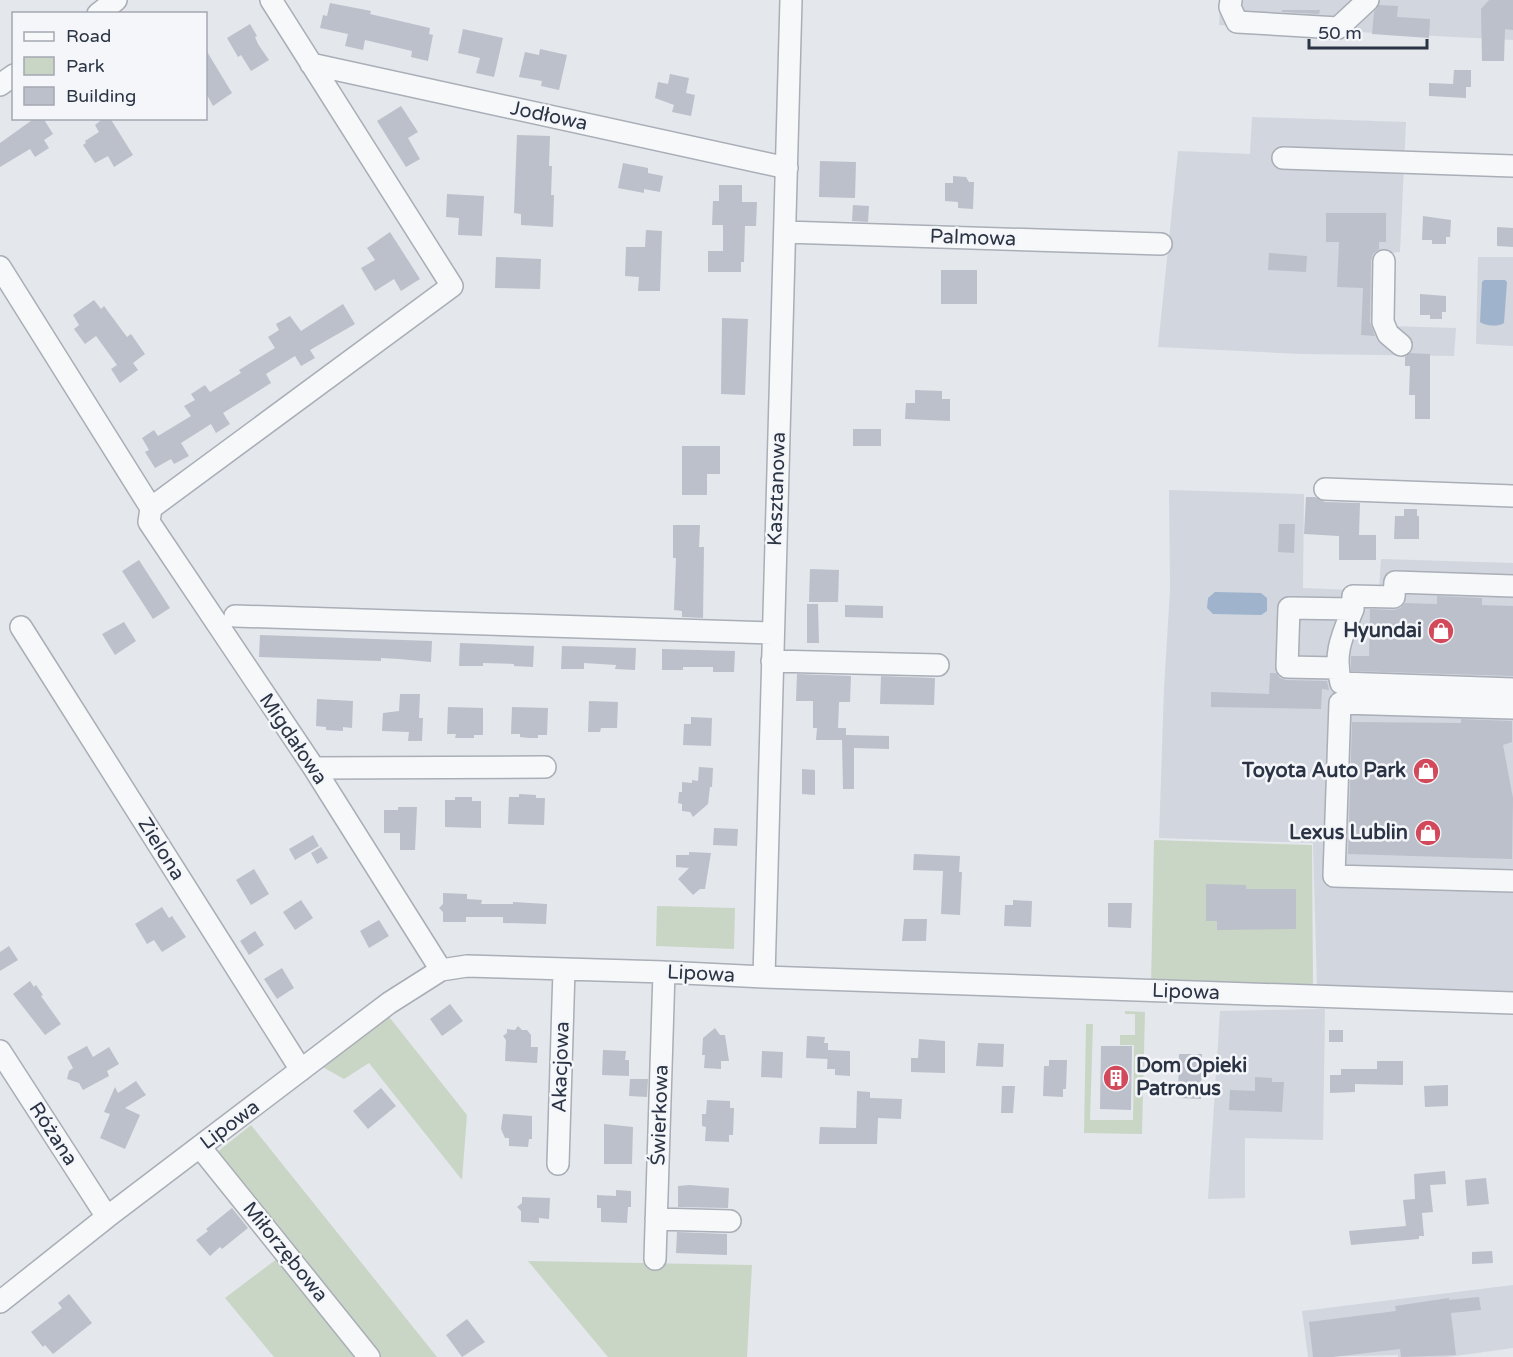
<svg xmlns="http://www.w3.org/2000/svg" width="1513" height="1357" viewBox="0 0 1513 1357" font-family="'Varela Round',sans-serif">
<style>
.built{fill:#d2d6de}
.green{fill:#c9d6c5}
.water{fill:#9fb4cc}
.building{fill:#bbc0ca}
.lines{fill:none;stroke-linecap:round;stroke-linejoin:round}
.minor-casing{stroke:#a9aeb7;stroke-width:24}
.minor{stroke:#f7f8fa;stroke-width:21}
.labels{text-anchor:middle;dominant-baseline:central;stroke-width:5;stroke-linejoin:round;paint-order:stroke}
.street-label{font-size:20px;fill:#2b3445;stroke:#f4f6f9}
.poi-label{font-size:20px;font-weight:bold;fill:#2b3445;stroke:#f4f6f9;text-anchor:end}
</style>
<rect width="100%" height="100%" fill="#e4e7ec"/>
<!-- built -->
<path class="built" d="M1220,0H1513V40L1219,25Z
M1252,117L1406,122L1400,252L1390,253L1389,326L1456,328L1454,356L1302,354L1158,347L1178,151L1250,154Z
M1478,257H1513V346L1476,344Z
M1169,490L1304,494L1303,588L1379,591L1381,559L1513,563V992L1455,993L1317,988L1313,843L1159,838L1164,688L1170,590Z
M1325,1009L1323,1140L1245,1138V1198L1208,1199L1220,1011Z
M1513,1285V1348L1448,1357H1398V1355L1308,1357L1302,1311Z"/>
<!-- green -->
<path class="green" d="M1154,840L1312,845L1313,990L1151,986Z
M657,906L735,908L734,949L656,946Z
M1125,1011L1145,1012L1142,1134L1084,1133L1086,1024H1093L1090,1120H1133L1134,1045H1120V1035H1135V1014H1125Z
M386,1013L467,1115L462,1180L369,1063L344,1079L319,1065Z
M251,1125L437,1357H274L225,1298L286,1252L211,1157Z
M528,1261L752,1265L747,1357H608Z"/>
<!-- water -->
<path class="water" d="M1484,280H1505L1507,282L1504,323C1498,327 1485,326 1480,322L1482,282Z
M1215,592L1261,593L1267,598V611L1261,615L1213,614L1207,608L1208,598Z"/>
<!-- building -->
<path class="building" d="M1489,0H1513V30L1505,29L1504,61H1482L1481,9Z
M330,3L371,11L370,14L430,28L429,34L433,35L428,61L411,57L412,51L365,40L363,50L345,46L348,34L320,28L323,15L327,16Z
M1379,5L1398,6L1397,17L1430,19L1429,38L1372,34L1374,12Z
M1282,10H1320L1319,14L1282,12Z
M250,24L257,36L255,37L258,44L269,60L251,71L241,55L238,57L227,38Z
M463,29L503,38L494,77L476,73L480,58L458,53Z
M540,49L567,55L559,90L541,86L542,81L519,77L525,52L539,55Z
M206,50L232,93L213,106L206,93Z
M1454,70H1471V87H1466V98L1429,96V83L1453,84Z
M670,74L689,78L686,93L695,95L691,116L672,112L674,105L655,98L658,82L668,84Z
M401,106L418,132L408,138L420,159L406,167L377,121Z
M35,118H43L53,134L44,140L49,148L35,157L30,149L0,167V143Z
M104,118H110L133,155L114,167L108,156L95,163L83,145L86,143L85,141L99,132L95,125Z
M517,135L550,136L549,166H552L551,195H554L553,227L521,225V214L514,213Z
M820,161L856,162L855,198L819,197Z
M623,163L648,168V173L663,176L660,192L644,189V193L618,188Z
M953,176L966,177L969,182H974L973,209L958,208V202L945,201V183H953Z
M719,185H742V202H757L756,226H745L744,262H741V272H708V251H723V225H712L713,201H719Z
M447,194L484,196L482,236L458,235L459,218L446,217Z
M853,205L869,206L868,222L852,221Z
M1326,213H1386V242H1379V249L1373,254L1371,261L1370,322L1375,336L1361,335L1363,288L1337,287L1339,242H1326Z
M1423,216L1451,220L1450,237H1446V244H1432V240H1422Z
M1497,227L1513,228V247L1497,246Z
M646,230L662,231L660,291H638L639,277L625,276L626,247H645Z
M390,232L420,279L401,291L394,279L375,291L361,268L375,260L367,248Z
M1269,253L1307,256L1306,272L1268,270Z
M496,257L541,259L540,289L495,288Z
M941,270H977V304H941Z
M1420,294L1446,296V312H1442V319H1430V315H1420Z
M94,300L101,309L104,306L127,337L131,334L145,354L133,363L138,370L120,383L111,369L117,365L96,336L85,344L74,329L79,325L73,315Z
M343,304L355,324L310,350L315,358L301,366L295,356L266,374L271,383L223,413L230,424L216,433L211,424L181,443L189,456L174,464L171,459L155,468L145,452L149,450L142,438L154,430L158,436L191,416L184,406L195,400L191,394L205,385L210,392L241,373L239,370L275,348L268,337L279,330L276,324L290,316L301,331Z
M722,318L748,319L745,395L721,394Z
M1410,353L1430,354V419H1415V395H1409L1410,366H1405V357Z
M915,390L942,391V399H950V421L905,419L906,403H915Z
M853,429H881V446H853Z
M682,446H720V474H707V495H682Z
M1306,497H1315L1325,502L1360,503L1359,535H1376V560H1339V536L1304,534Z
M1404,509H1417V516H1419V539H1394L1395,516H1404Z
M1279,524H1295L1294,553L1278,552Z
M673,525H700L699,547H704L703,618L682,617V611L674,610L676,558H673Z
M139,560L170,608L153,619L122,571Z
M810,569L839,570L838,602H809Z
M1437,596L1482,598V605L1513,606V676L1351,671V656H1369L1370,609L1394,610L1400,608L1405,603L1437,604Z
M807,604H818L819,643H807Z
M845,605L883,606V618L845,617Z
M124,622L136,641L115,655L102,634Z
M260,635L432,641L431,662L399,659L381,658V661L259,657Z
M460,643L534,646L533,667L514,666V664L483,663V666H459Z
M562,646L636,648L635,670L615,669L616,665L584,663V669H561Z
M662,649L735,651L734,672H713V667H683V670H662Z
M1270,673H1276L1280,678L1286,680L1327,681L1329,690L1322,689L1321,709L1211,707V692L1269,694Z
M797,674L851,676L850,702H839L838,728H846V735L889,736V749L854,748V789H843L842,740H816L817,728H813V701H796Z
M881,676L935,678L934,705L880,704Z
M400,694H420L419,718H423L422,741H408L409,732L382,731L383,713L399,711Z
M317,699L353,701L352,728L343,727V731L326,730V727L316,726Z
M589,701L618,702L617,728H601L600,732H588Z
M448,707L483,708V735H474V738H455L456,734H447Z
M512,707L548,708L547,735H538V738H529L520,737V734H511Z
M691,717L712,718L711,746L683,745L684,724H691Z
M1461,719L1512,721V742L1503,745L1513,798L1512,859L1348,854L1352,722L1461,723Z
M699,767L713,768L712,787H710L708,804L693,817L690,812L682,811V804L678,803L679,792H682V782L692,783V780L698,781Z
M802,769L815,770V795L802,794Z
M519,794L536,795V798H545L544,825L508,824L509,797H519Z
M455,797H472V801H481V828L445,827V800H455Z
M398,807H417L415,850H400V833H384V810H398Z
M714,828L738,829L737,846L713,845Z
M313,835L319,846L295,860L289,849Z
M321,847L328,858L317,864L311,853Z
M689,852L711,853L705,889H700L693,895L678,879L689,868L676,867V855H689Z
M914,854L960,856L959,872H962L960,915L941,914L943,871L913,870Z
M254,869L269,894L251,905L236,880Z
M1206,884L1246,885V889H1296V929L1217,930V921H1206Z
M443,893L467,894V899L482,900L481,904H513V902L547,904L546,924L503,923V917H466V922H443V912L439,908L443,904Z
M301,900L313,918L295,930L283,912Z
M1013,900L1032,901L1031,927L1004,926L1005,905H1013Z
M1108,903H1132L1131,928L1108,927Z
M162,907L169,918L172,916L186,937L162,952L154,940L147,944L135,924Z
M904,919H927L926,941H902Z
M379,920L389,936L369,948L360,931Z
M255,931L264,945L249,955L240,941Z
M9,946L18,960L0,971V952Z
M282,968L294,988L277,999L264,979Z
M30,981L34,987L36,985L43,995L41,996L61,1024L45,1035L13,994Z
M450,1004L463,1021L442,1036L430,1019Z
M518,1026L522,1030H527L531,1035V1047H538L537,1063L505,1061L506,1040L503,1036L507,1033V1029L515,1030Z
M715,1028L720,1035H725L729,1061H721V1069L704,1068L705,1055H702L703,1038Z
M1329,1030H1343V1042H1329Z
M807,1036L825,1037L824,1043H828V1059L806,1058Z
M919,1039L945,1041V1073L911,1072V1058H918Z
M978,1043L1004,1044L1003,1067L976,1066Z
M87,1046L93,1057L109,1047L119,1064L107,1071L109,1076L83,1090L79,1083L67,1079L69,1071L73,1068L67,1057Z
M1101,1046H1132L1131,1110L1100,1109Z
M603,1050L626,1051L625,1060H629V1076L602,1075Z
M828,1050L850,1051V1076L835,1075V1069H827Z
M762,1051L783,1052L782,1078L761,1077Z
M1179,1054H1202L1201,1099L1178,1098Z
M1049,1060H1067L1066,1089H1063V1097L1043,1096L1044,1066H1049Z
M1377,1061H1403V1085L1355,1084V1092L1330,1093V1075H1341V1069H1377Z
M1255,1077L1272,1078V1082H1284L1282,1112L1229,1110L1230,1090L1255,1091Z
M630,1079H648L647,1097L629,1096Z
M136,1081L146,1095L125,1108L140,1115L125,1149L100,1138L110,1114L104,1112L115,1087L118,1093Z
M1448,1085V1106L1425,1107L1424,1086Z
M1002,1086H1015L1013,1113H1001Z
M381,1088L396,1106L368,1129L353,1111Z
M857,1091L870,1092V1098L902,1099L901,1119L878,1118L877,1144H819L820,1127L856,1128Z
M707,1100L730,1101V1108H734L733,1135H729V1142L705,1141L706,1127L702,1126V1114H706Z
M503,1114L532,1116V1139H529L528,1147L509,1146V1138H505L501,1129Z
M604,1124L633,1127L632,1164H604Z
M1445,1171L1446,1184L1430,1185L1433,1212L1422,1213L1424,1236H1419V1239L1351,1245L1349,1231L1406,1226L1403,1200L1415,1199L1414,1174Z
M1486,1178L1489,1204L1467,1206L1465,1180Z
M689,1185L729,1188L728,1208L678,1207V1186Z
M616,1190L631,1191V1207H628L627,1223L601,1222V1208H597V1195L616,1196Z
M522,1197L550,1198L549,1219L539,1218V1223L521,1222V1211L517,1207L522,1203Z
M232,1208L248,1228L222,1249L220,1247L210,1256L196,1240L208,1231L206,1229Z
M677,1232L727,1234V1255L676,1253Z
M1492,1251L1493,1263L1472,1264V1252Z
M69,1294L92,1323L53,1354L45,1345L43,1347L31,1332L62,1308L58,1303Z
M1479,1297L1481,1310L1451,1313L1456,1355L1401,1357L1400,1349L1333,1357H1313L1309,1322L1396,1311L1395,1306L1449,1298V1300Z
M467,1319L485,1342L462,1357L446,1335Z"/>
<g class="lines">
<!-- minor casing -->
<g class="minor-casing">
<path id="minor" d="M271,0L452,286L151,508L149,522L314,768L441,970
M1231,0L1230,7L1237,22L1338,28L1368,0
M98,14L116,0
M311,64L787,168
M0,85L14,75
M1283,158L1513,166
M785,232L1161,244
M1384,261L1383,322L1388,334L1401,345
M0,267L151,508
M1325,489L1513,496
M1353,609C1342,636 1333,654 1341,683L1513,689
M235,616L773,633
M21,627L301,1070
M772,661L938,665
M1337,668L1287,667L1289,608L1353,609V596L1394,597L1395,582L1513,586
M1513,708L1340,703L1334,876L1513,881
M314,768L545,767
M764,977L791,0
M0,1051L107,1217
M200,1147L369,1357
M558,1164L564,970
M656,1219L730,1221
M655,1259L664,972
M0,1302L107,1217L389,1003L441,970L467,966L664,972L764,977L1513,1003"/>
</g>
<!-- minor -->
<use href="#minor" class="minor"/>
</g>
<!-- icons -->
<defs>
<g id="shop-disc" transform="scale(1.35)"><circle r="9.5" fill="#d1495b" stroke="#f4f6f9"/><path d="M-5-2.5h2.3a2.7 3.5 0 0 1 5.4 0H5L5.5 6h-11ZM-1.5-2.5h3a1.5 2.3 0 0 0-3 0Z" fill="#fff"/></g>
<g id="building-disc" transform="scale(1.35)"><circle r="9.5" fill="#d1495b" stroke="#f4f6f9"/><path d="M-4-6H4V6H1V3H-1V6H-4ZM-2.5-4.3h1.7v1.8h-1.7ZM.8-4.3h1.7v1.8H.8ZM-2.5-1h1.7V.8h-1.7ZM.8-1h1.7V.8H.8Z" fill="#fff"/></g>
</defs>
<g fill-rule="evenodd">
<use href="#shop-disc" x="1441" y="631"/>
<use href="#shop-disc" x="1426" y="771"/>
<use href="#shop-disc" x="1428" y="833"/>
<use href="#building-disc" x="1116" y="1078"/>
</g>
<g class="labels">
<!-- street labels -->
<g class="street-label">
<text transform="translate(549 116) rotate(12)">Jodłowa</text>
<text transform="translate(973 238) rotate(2)">Palmowa</text>
<text transform="translate(777 489) rotate(-88)">Kasztanowa</text>
<text transform="translate(293 739) rotate(56)">Migdałowa</text>
<text transform="translate(161 849) rotate(58)">Zielona</text>
<text transform="translate(701 974) rotate(3)">Lipowa</text>
<text transform="translate(1186 992) rotate(2)">Lipowa</text>
<text transform="translate(561 1067) rotate(-88)">Akacjowa</text>
<text transform="translate(660 1115) rotate(-88)">Świerkowa</text>
<text transform="translate(230 1125) rotate(-37)">Lipowa</text>
<text transform="translate(53 1134) rotate(57)">Różana</text>
<text transform="translate(285 1252) rotate(51)">Miłorzębowa</text>
</g>
<!-- poi labels -->
<g class="poi-label">
<text x="1422" y="631">Hyundai</text>
<text x="1406" y="771">Toyota Auto Park</text>
<text x="1408" y="833">Lexus Lublin</text>
<text x="1136" y="1066" text-anchor="start">Dom Opieki<tspan x="1136" dy="23">Patronus</tspan></text>
</g>
</g>
<!-- legend -->
<rect x="12" y="12" width="195" height="108" fill="#f4f6f9" stroke="#a4a8b1" stroke-width="1.5"/>
<rect x="24" y="32" width="30" height="9" fill="#f7f8fa" stroke="#a4a8b1" stroke-width="1.5"/>
<text x="66" y="42" font-size="18" fill="#2b3445">Road</text>
<rect x="24" y="57" width="30" height="18" fill="#c9d6c5" stroke="#a4a8b1" stroke-width="1.5"/>
<text x="66" y="72" font-size="18" fill="#2b3445">Park</text>
<rect x="24" y="87" width="30" height="18" fill="#bbc0ca" stroke="#a4a8b1" stroke-width="1.5"/>
<text x="66" y="102" font-size="18" fill="#2b3445">Building</text>
<!-- scale -->
<path d="M1309 39v9h118v-9" fill="none" stroke="#2b3445" stroke-width="3"/>
<text x="1318" y="39" font-size="18" fill="#2b3445" stroke="#f4f6f9" stroke-width="4.5" paint-order="stroke">50 m</text>
</svg>
